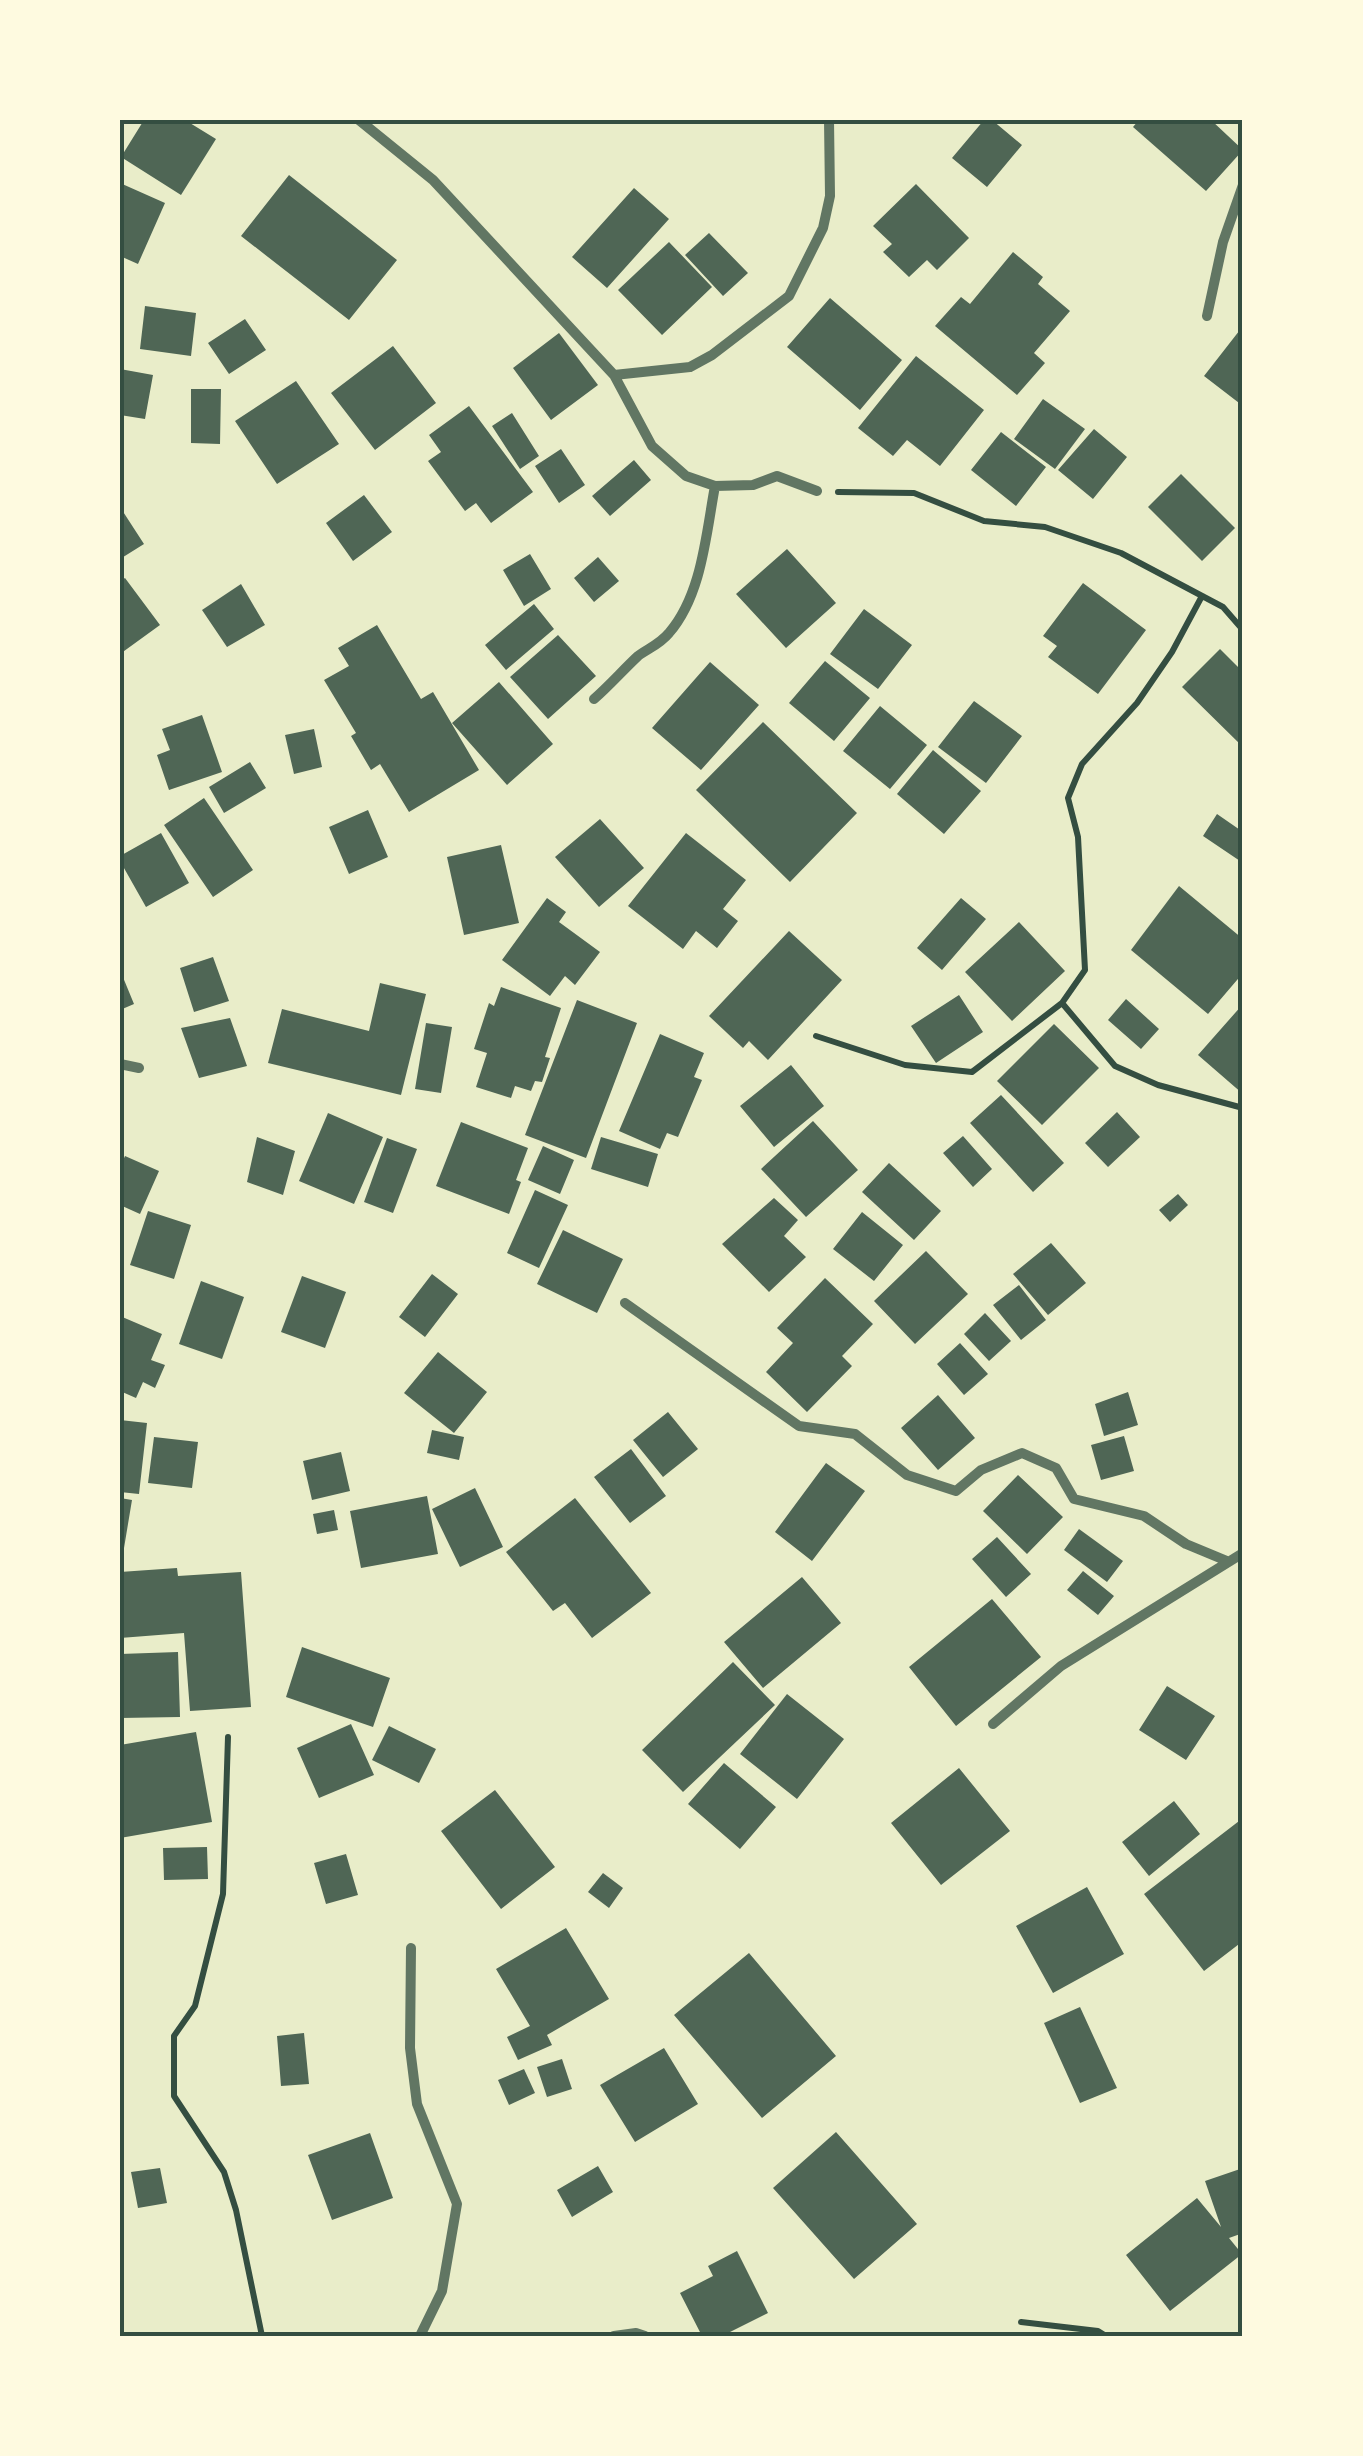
<svg xmlns="http://www.w3.org/2000/svg" width="1363" height="2456" viewBox="0 0 1363 2456" font-family="Helvetica,sans-serif">
<style>
.building{fill:#4f6655}
.lines{fill:none;stroke-linecap:round;stroke-linejoin:round}
.path{stroke:#344e41;stroke-width:6}
.minor{stroke:#617663;stroke-width:10}
.neatline{fill:none;stroke:#344e41;stroke-width:4}
</style>
<rect width="100%" height="100%" fill="#e9edc9"/>
<!-- building -->
<path class="building" d="M144,120H185L216,139L181,195L121,157Z
M984,120H992L1022,145L987,187L952,158Z
M1139,120H1211L1243,150L1206,191L1133,127Z
M289,175L397,260L349,320L241,236Z
M120,183L165,203L138,264L120,256Z
M916,184L969,238L937,270L927,260L909,277L883,252L892,244L873,226Z
M634,188L669,219L607,288L572,257Z
M709,233L748,273L723,296L685,255Z
M669,242L712,287L662,335L618,290Z
M1013,252L1043,277L1038,284L1070,311L1034,353L1045,363L1017,395L935,326L961,297L970,304Z
M830,298L902,360L860,410L787,347Z
M145,306L196,313L191,356L140,349Z
M245,319L266,350L229,374L208,343Z
M1243,326V406L1204,376Z
M559,333L598,385L551,420L513,368Z
M393,346L436,403L375,450L331,393Z
M916,356L984,410L940,466L907,440L893,456L858,428Z
M120,369L153,375L145,419L120,415Z
M296,381L339,444L277,484L235,421Z
M191,389H221L220,444L191,443Z
M1043,399L1085,429L1055,469L1014,439Z
M469,406L533,492L491,523L476,503L465,511L428,461L441,452L429,435Z
M512,413L539,456L520,469L492,426Z
M1094,429L1127,457L1093,499L1058,470Z
M1001,432L1046,467L1016,506L971,470Z
M561,449L585,485L559,503L535,466Z
M634,460L651,480L610,516L592,496Z
M1181,474L1235,528L1202,561L1148,507Z
M364,495L392,532L353,561L326,523Z
M120,507L144,544L120,559Z
M787,549L836,603L786,648L736,594Z
M530,554L551,589L524,606L503,570Z
M598,557L619,581L594,602L574,578Z
M125,578L160,625L120,654V581Z
M1083,583L1146,630L1098,694L1048,657L1057,646L1043,636Z
M241,584L265,625L227,647L202,610Z
M534,604L554,629L506,670L485,645Z
M864,609L912,645L878,689L830,654Z
M377,625L421,699L433,692L479,770L409,812L380,764L371,770L351,736L356,733L324,680L349,666L338,648Z
M558,635L596,676L548,719L510,677Z
M1220,649L1243,672V747L1182,687Z
M825,661L870,698L834,741L789,703Z
M710,662L759,705L701,770L652,728Z
M499,682L553,744L507,785L452,723Z
M974,701L1022,736L986,783L938,747Z
M880,706L927,745L890,789L843,751Z
M202,715L222,772L169,790L157,755L170,750L162,729Z
M763,722L857,813L790,882L696,790Z
M314,729L322,767L294,774L285,735Z
M933,750L981,791L944,834L897,794Z
M250,762L266,788L224,813L209,787Z
M204,798L253,870L213,897L164,825Z
M368,810L388,857L349,874L329,827Z
M1217,814L1243,832V863L1203,836Z
M600,819L644,868L599,907L555,857Z
M161,833L189,883L146,907L120,861V856Z
M686,833L746,880L723,909L738,921L717,948L696,931L683,949L628,906Z
M501,845L519,923L464,935L447,857Z
M1179,886L1243,939V973L1208,1014L1131,950Z
M547,898L566,912L559,922L600,952L575,985L565,976L550,996L502,960Z
M961,898L986,919L942,970L917,948Z
M1019,922L1065,971L1012,1021L965,972Z
M789,931L842,980L768,1060L749,1041L743,1048L709,1016Z
M213,957L229,1001L194,1012L180,968Z
M120,970L134,1004L120,1010Z
M380,983L426,994L401,1095L268,1063L282,1009L369,1031Z
M501,987L561,1008L545,1057L550,1058L542,1082L535,1081L531,1091L515,1086L511,1098L476,1087L487,1053L474,1049L489,1003L494,1006Z
M959,995L983,1032L936,1063L911,1026Z
M1126,999L1159,1029L1141,1049L1108,1020Z
M577,1000L637,1023L586,1158L525,1135Z
M1243,1004V1094L1198,1055Z
M230,1018L247,1066L199,1078L181,1028Z
M426,1023L452,1027L441,1093L415,1089Z
M1054,1024L1099,1068L1042,1125L997,1081Z
M660,1034L704,1053L694,1077L702,1080L678,1137L667,1133L660,1149L619,1131Z
M791,1065L824,1106L774,1147L740,1106Z
M1001,1095L1064,1163L1033,1192L970,1123Z
M1117,1112L1140,1137L1108,1167L1085,1143Z
M328,1113L383,1137L354,1204L299,1181Z
M813,1121L858,1170L806,1217L761,1169Z
M461,1122L528,1148L516,1180L521,1182L509,1214L436,1186Z
M963,1136L992,1169L973,1187L943,1153Z
M257,1137L295,1151L283,1195L247,1182Z
M601,1137L658,1154L648,1187L591,1169Z
M387,1138L417,1149L393,1213L364,1202Z
M543,1146L574,1160L560,1194L528,1180Z
M125,1156L159,1171L140,1214L120,1205V1167Z
M889,1163L941,1211L914,1240L862,1192Z
M535,1190L568,1205L539,1268L507,1253Z
M1178,1194L1188,1205L1170,1222L1159,1210Z
M774,1198L798,1220L784,1236L806,1257L769,1292L722,1244Z
M148,1211L191,1225L174,1279L130,1265Z
M862,1212L903,1245L874,1281L833,1249Z
M563,1230L623,1259L597,1313L537,1284Z
M1051,1243L1086,1283L1048,1315L1013,1274Z
M926,1251L968,1294L915,1344L874,1301Z
M432,1274L458,1294L425,1337L399,1317Z
M302,1276L346,1292L325,1348L281,1332Z
M825,1278L873,1324L842,1356L852,1366L807,1412L766,1372L793,1343L777,1328Z
M201,1281L244,1297L222,1359L179,1344Z
M1019,1285L1046,1320L1021,1340L993,1305Z
M985,1313L1011,1341L989,1361L964,1334Z
M120,1316L162,1334L151,1360L165,1365L155,1388L143,1382L136,1398L120,1391Z
M960,1343L988,1374L964,1395L937,1364Z
M438,1352L487,1392L454,1433L404,1393Z
M1128,1392L1138,1425L1104,1436L1095,1404Z
M938,1395L975,1438L938,1470L901,1428Z
M668,1412L698,1449L663,1477L633,1440Z
M120,1420L147,1423L139,1494L120,1492Z
M432,1430L464,1437L459,1460L427,1453Z
M1124,1436L1134,1471L1101,1480L1091,1445Z
M154,1437L198,1442L192,1488L148,1483Z
M631,1449L666,1496L630,1523L594,1477Z
M341,1452L350,1491L312,1500L303,1461Z
M826,1463L865,1491L812,1561L775,1532Z
M1018,1475L1063,1517L1027,1554L983,1511Z
M475,1488L503,1547L460,1567L432,1509Z
M427,1496L438,1554L361,1568L350,1511Z
M120,1498L132,1500L122,1560H120Z
M575,1498L651,1593L592,1638L565,1603L553,1611L506,1552Z
M334,1510L338,1530L317,1534L313,1514Z
M1079,1529L1123,1561L1107,1582L1064,1550Z
M997,1537L1031,1574L1006,1597L972,1559Z
M177,1568L178,1576L241,1572L251,1707L190,1711L184,1633L120,1638V1572Z
M1083,1571L1114,1596L1098,1615L1067,1590Z
M802,1577L841,1623L763,1688L724,1642Z
M992,1599L1041,1657L956,1726L909,1667Z
M302,1647L390,1678L373,1727L286,1697Z
M178,1652L180,1717L120,1718V1654Z
M733,1662L775,1705L683,1792L642,1750Z
M1167,1686L1215,1716L1186,1760L1139,1730Z
M787,1694L844,1739L797,1799L740,1754Z
M351,1724L374,1775L319,1798L297,1748Z
M389,1726L436,1749L419,1783L372,1760Z
M196,1732L212,1822L120,1838V1745Z
M724,1763L776,1807L740,1849L688,1804Z
M959,1768L1010,1831L941,1885L891,1823Z
M495,1790L555,1867L501,1909L441,1831Z
M1174,1801L1200,1834L1149,1876L1122,1842Z
M1243,1818V1941L1204,1971L1144,1894Z
M207,1847L208,1879L164,1880L163,1848Z
M346,1854L358,1895L326,1904L314,1863Z
M603,1873L623,1888L609,1908L588,1892Z
M1087,1887L1124,1954L1053,1993L1016,1926Z
M566,1928L609,1999L547,2035L552,2045L518,2060L507,2037L530,2026L496,1969Z
M749,1953L836,2056L762,2118L674,2015Z
M1080,2007L1117,2088L1080,2103L1044,2023Z
M304,2033L309,2084L281,2086L277,2036Z
M664,2048L698,2104L635,2142L600,2085Z
M562,2059L572,2089L547,2097L537,2067Z
M524,2069L535,2093L509,2105L498,2080Z
M836,2132L917,2224L854,2279L773,2188Z
M370,2133L393,2198L332,2220L308,2155Z
M598,2166L613,2192L572,2217L557,2190Z
M160,2168L167,2203L138,2208L131,2172Z
M1243,2168V2233L1229,2238L1242,2254L1170,2311L1126,2255L1197,2198L1221,2227L1205,2181Z
M737,2251L768,2313L722,2336H702L680,2293L713,2276L708,2266Z"/>
<g class="lines">
<!-- path -->
<path class="path" d="M838,492L914,493L984,521L1045,527L1121,553L1223,607L1243,630
M1062,1003L1085,970L1078,837L1068,798L1082,764L1137,703L1172,652L1202,596
M816,1036L905,1065L972,1072L1062,1003L1115,1066L1158,1085L1243,1108
M228,1737L223,1894L195,2006L174,2036V2096L224,2172L236,2210L262,2336
M1021,2322L1098,2331L1106,2336"/>
<!-- minor -->
<path class="minor" d="M359,120L433,180L614,375L652,446L686,476L715,486L753,485L777,476L817,491
M1207,316L1223,242L1243,185
M614,375L690,367L712,355L789,296L823,228L830,196L829,120
M594,699C609,686 623,670 638,656C649,648 660,644 669,633C702,595 706,534 715,486
M120,1064L139,1068
M625,1303L799,1426L855,1434L907,1475L956,1491L981,1470L1022,1453L1056,1468L1074,1499L1144,1516L1186,1544L1227,1561
M993,1724L1061,1666L1243,1553
M411,1948L410,2048L417,2104L457,2204L442,2291L420,2336
M614,2336L636,2333L645,2336"/>
</g>
<!-- border -->
<rect width="1363" height="2456" fill="none" stroke="#fefae0" stroke-width="245"/>
<rect x="122" y="122" width="1118" height="2212" class="neatline"/>
</svg>
